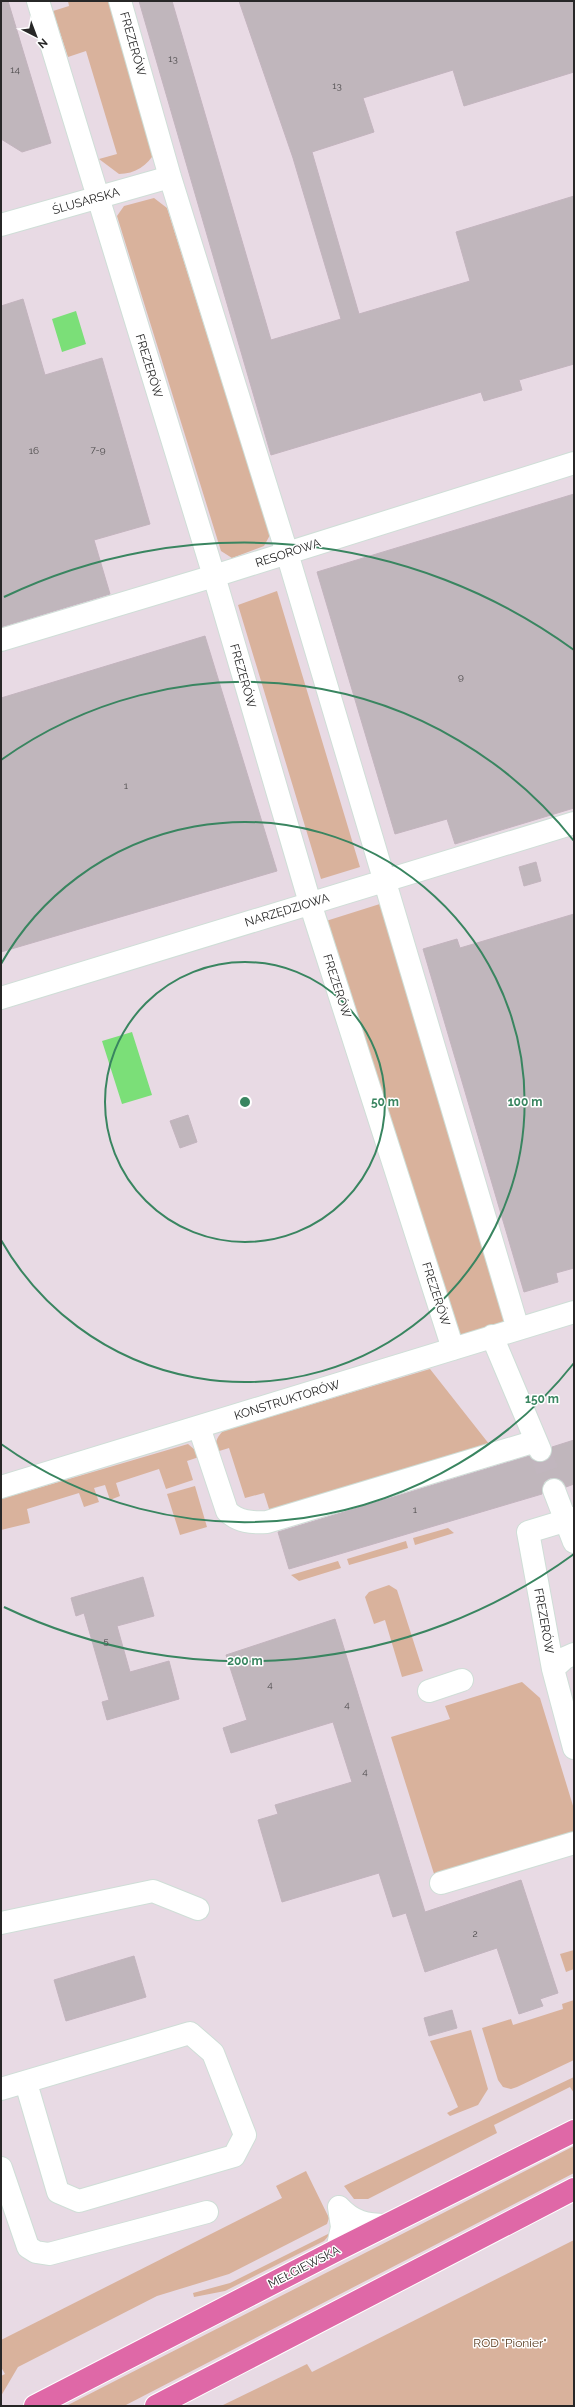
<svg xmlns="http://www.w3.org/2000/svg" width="575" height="2407" viewBox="0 0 575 2407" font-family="Raleway,sans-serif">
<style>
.green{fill:#d9b29c}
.water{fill:#7bdf78}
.building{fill:#c0b6bc;stroke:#c3b4be}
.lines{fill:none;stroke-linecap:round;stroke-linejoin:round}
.minor-tunnel{stroke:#c1b6be;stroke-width:22;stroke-dasharray:22 11;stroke-linecap:butt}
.minor-casing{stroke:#cfded7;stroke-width:24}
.major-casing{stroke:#fff;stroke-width:24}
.minor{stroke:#fff;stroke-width:22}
.major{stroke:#df68a7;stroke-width:22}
.ring{fill:none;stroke:#398560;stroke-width:2}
.labels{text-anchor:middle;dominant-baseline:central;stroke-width:3;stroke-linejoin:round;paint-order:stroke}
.number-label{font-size:10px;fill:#4d4b4c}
.street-label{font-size:12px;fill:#272727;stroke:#fff}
.park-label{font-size:12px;fill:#5a3d21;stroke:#fff}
.centre{fill:#398560;stroke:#fff;stroke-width:2}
.ring-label{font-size:12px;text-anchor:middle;font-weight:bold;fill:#398560;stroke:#fff;stroke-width:3;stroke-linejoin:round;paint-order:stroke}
</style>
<rect width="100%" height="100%" fill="#e8dae4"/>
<!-- green -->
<path class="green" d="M68,1H113L155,152C148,165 135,174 119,174L99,159L117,154L86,51L68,57L53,11L69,6Z
M154,198L167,208L270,535L264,546L232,558L221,551L117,216L124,206Z
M277,591L360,867L321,879L238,605Z
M383,903L507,1322L458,1336L326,921Z
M430,1369L493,1449L271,1515L264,1493L245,1498L229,1448L216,1452C214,1444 217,1437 223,1431Z
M188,1444L202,1456L187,1461L193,1480L166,1489L159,1469L116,1483L120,1496L110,1500L105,1485L94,1488L99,1502L84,1507L79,1493L27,1509L30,1523L1,1530V1499Z
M195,1486L207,1527L180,1535L167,1494Z
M448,1528L454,1533L415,1545L413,1538Z
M406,1541L408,1548L349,1565L347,1559Z
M338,1561L341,1568L299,1581L291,1575Z
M389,1585L397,1590L423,1671L402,1677L385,1620L374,1624L365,1597L369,1592Z
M522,1682L540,1698L574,1809V1834L435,1877L391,1737L450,1719L445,1706Z
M574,1950V1969L566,1972L560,1954Z
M574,2000V2060L517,2087L511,2089L503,2087L498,2080L482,2028L511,2019L513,2025L563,2009L562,2004Z
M471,2030L488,2089L478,2105L450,2116L447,2113L458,2107L430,2041Z
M574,2077V2093L570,2087L494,2125L497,2133L368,2199H354L344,2186Z
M574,2146V2173L124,2406H66Z
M306,2171L329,2218L327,2224L229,2274L157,2296L18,2367L1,2396V2376L5,2374L1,2367V2340L282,2198L276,2186Z
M332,2232L324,2241L225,2291L194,2297L193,2293L230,2283Z
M574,2240V2406H221L307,2364L312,2372Z"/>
<!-- water -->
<path class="water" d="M76,311L86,344L62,352L52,319Z
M132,1032L152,1095L122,1104L102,1041Z"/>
<!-- building -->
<path class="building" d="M1,1H8L51,143L22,152L1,139Z
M139,1H172L271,340L341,319L293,158L239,1H574V72L464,106L453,70L363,98L374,132L312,152L359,314L470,281L456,232L574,196V364L519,380L522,390L484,401L481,392L271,455Z
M23,299L45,375L102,358L150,524L94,540L110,594L1,627V306Z
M574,494V808L455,844L447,819L395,834L317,572Z
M205,636L277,871L1,952V698Z
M536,862L541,881L524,886L519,867Z
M574,914V1268L556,1273L558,1282L524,1292L423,949L457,939L460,948Z
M188,1115L197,1142L180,1148L170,1121Z
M574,1440V1484L566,1487L562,1480L550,1478L544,1482L542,1494L289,1569L278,1532L529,1456L538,1462H544L550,1457L552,1447Z
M143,1577L154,1616L117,1626L130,1672L169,1661L179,1699L107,1720L102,1702L109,1700L84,1613L76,1616L71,1598Z
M335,1619L425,1912L521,1880L558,1993L540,1999L543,2006L519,2014L497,1948L425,1972L406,1913L393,1917L379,1873L282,1902L258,1820L278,1814L275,1805L352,1782L333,1722L231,1753L223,1728L247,1720L226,1655Z
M134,1956L146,1997L66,2021L54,1980Z
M452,2010L457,2028L429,2036L424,2018Z"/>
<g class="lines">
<!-- minor-tunnel -->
<path class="minor-tunnel" d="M540,1450L554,1490"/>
<!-- minor casing -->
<g class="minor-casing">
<path id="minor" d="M38,1L214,576L310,903L453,1349
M120,1L170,177L287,553L518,1329
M1,225L170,177
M1,640L214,576L574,463
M1,998L574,823
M492,1336L540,1450
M199,1427L227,1511C238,1522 252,1523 267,1522L536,1441
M1,1487L574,1312
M554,1490L574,1542
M574,1518L528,1532L553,1669L574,1748
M553,1669L565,1658L574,1654
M429,1691L462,1680
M441,1883L574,1843
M1,1923L153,1891L198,1909
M1,2089L190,2033L213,2053L245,2135L234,2156L79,2201L58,2192L26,2083
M1,2168L28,2247L36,2252L49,2254L207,2212
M339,2207C353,2222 366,2225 386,2225
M337,2250L342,2227L339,2207"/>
</g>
<!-- major casing -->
<g class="major-casing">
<path id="major" d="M35,2406L337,2250L574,2131
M156,2406L574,2189"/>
</g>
<!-- minor -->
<use href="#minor" class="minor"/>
<!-- major -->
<use href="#major" class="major"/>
</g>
<!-- distance rings -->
<g class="ring">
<circle cx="245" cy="1102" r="140"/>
<path d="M1 964A280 280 0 1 1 1 1240"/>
<path d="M574 1363A420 420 0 0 1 1 1444M1 760A420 420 0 0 1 574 841"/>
<path d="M574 1554A559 559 0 0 1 4 1607M4 597A559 559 0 0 1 574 650"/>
</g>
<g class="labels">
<!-- number labels -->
<g class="number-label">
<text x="173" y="58">13</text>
<text x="15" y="69">14</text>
<text x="337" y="85">13</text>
<text x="98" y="449">7-9</text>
<text x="34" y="450">16</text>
<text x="461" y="676">9</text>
<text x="126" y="785">1</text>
<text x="415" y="1509">1</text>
<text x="106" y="1640">5</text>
<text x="270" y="1684">4</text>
<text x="347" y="1704">4</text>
<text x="365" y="1771">4</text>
<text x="475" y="1933">2</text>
</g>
<!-- street labels -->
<g class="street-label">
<text transform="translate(133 44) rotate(74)">FREZERÓW</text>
<text transform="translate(86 201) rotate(-16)">ŚLUSARSKA</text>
<text transform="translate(149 366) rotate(73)">FREZERÓW</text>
<text transform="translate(288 553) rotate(-18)">RESOROWA</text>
<text transform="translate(243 676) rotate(74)">FREZERÓW</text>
<text transform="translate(287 910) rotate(-17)">NARZĘDZIOWA</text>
<text transform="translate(337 986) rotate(72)">FREZERÓW</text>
<text transform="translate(436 1294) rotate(72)">FREZERÓW</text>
<text transform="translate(287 1400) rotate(-17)">KONSTRUKTORÓW</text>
<text transform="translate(544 1621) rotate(80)">FREZERÓW</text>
<text transform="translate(304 2267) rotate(-27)">MEŁGIEWSKA</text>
</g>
<!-- park labels -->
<g class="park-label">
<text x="510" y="2343">ROD "Pionier"</text>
</g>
</g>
<circle cx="245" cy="1102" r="6" class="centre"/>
<g class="ring-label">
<text x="385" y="1106">50 m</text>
<text x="525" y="1106">100 m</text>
<text x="542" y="1403">150 m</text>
<text x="245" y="1665">200 m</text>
</g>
<!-- border -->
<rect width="575" height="2407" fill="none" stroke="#272727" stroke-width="4"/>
<!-- north arrow -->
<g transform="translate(36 36) rotate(138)" stroke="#ffffff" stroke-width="3" paint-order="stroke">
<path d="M0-3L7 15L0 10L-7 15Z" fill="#272727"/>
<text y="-6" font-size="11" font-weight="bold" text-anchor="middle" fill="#272727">N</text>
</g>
</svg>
